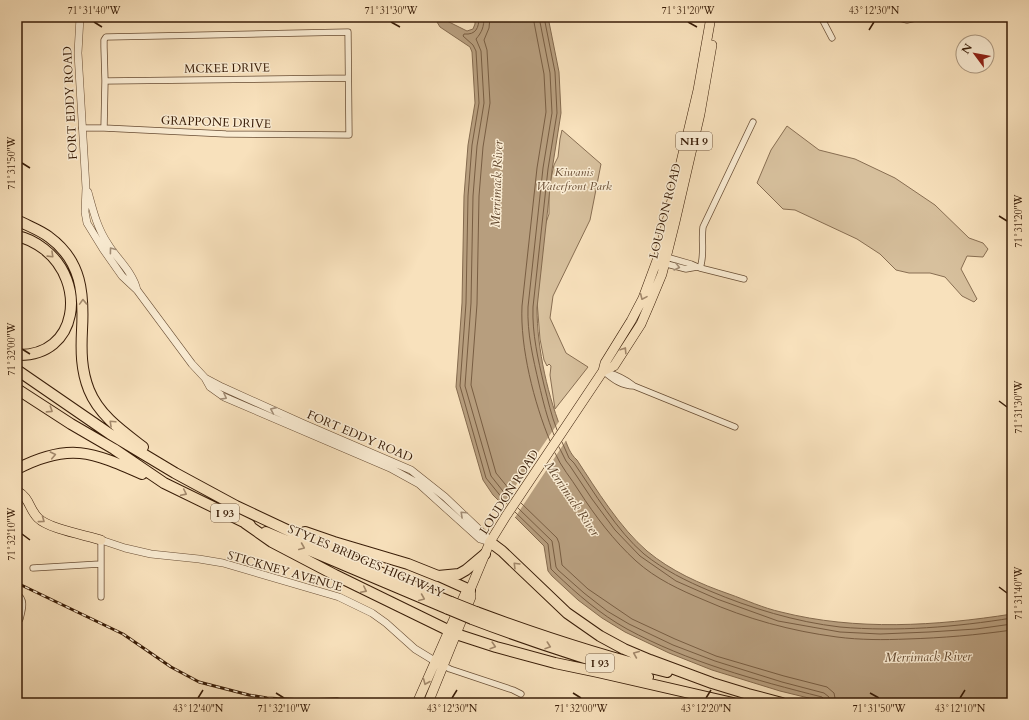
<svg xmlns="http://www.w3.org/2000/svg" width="1029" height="720" viewBox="0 0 1029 720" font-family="Cardo,serif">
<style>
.green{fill:#d7c09d;stroke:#886e52}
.water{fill:#b79e7e;stroke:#846a4e}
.pier{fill:#f8e1bc}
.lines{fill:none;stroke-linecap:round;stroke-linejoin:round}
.shore{stroke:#785d42;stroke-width:1}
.minor-casing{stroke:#684d34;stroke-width:7}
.tertiary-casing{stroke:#684d34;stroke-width:8}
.primary-casing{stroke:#381c07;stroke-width:10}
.motorway-casing{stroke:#381c07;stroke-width:12}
.minor{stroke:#faecd3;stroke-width:5.5}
.tertiary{stroke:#faecd3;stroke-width:7}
.primary{stroke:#f8e1bc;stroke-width:9}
.motorway{stroke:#f8e1bc;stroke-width:10}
.rail-casing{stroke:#381c07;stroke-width:3}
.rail{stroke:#faecd3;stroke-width:1.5;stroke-dasharray:4.5;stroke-linecap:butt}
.motorway-bridge-casing{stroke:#381c07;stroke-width:12;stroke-linecap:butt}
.motorway-bridge{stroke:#f8e1bc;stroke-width:10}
.oneway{stroke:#a38e77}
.oneway2{stroke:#a2886b}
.ticks{fill:none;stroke:#381c07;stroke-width:1.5}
.labels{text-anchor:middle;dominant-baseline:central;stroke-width:3;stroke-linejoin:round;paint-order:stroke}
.shield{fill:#faecd3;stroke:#725a44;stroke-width:1}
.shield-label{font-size:11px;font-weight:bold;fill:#381c07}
.street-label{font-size:12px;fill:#381c07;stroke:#faecd3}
.park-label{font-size:12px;font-style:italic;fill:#684d34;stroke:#faecd3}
.water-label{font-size:13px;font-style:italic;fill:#644a31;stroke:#faecd3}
.neatline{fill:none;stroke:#381c07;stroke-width:1.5}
.ticks-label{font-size:10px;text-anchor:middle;fill:#381c07}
</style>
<rect width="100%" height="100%" fill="#f8e1bc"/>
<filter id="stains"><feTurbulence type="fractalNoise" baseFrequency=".005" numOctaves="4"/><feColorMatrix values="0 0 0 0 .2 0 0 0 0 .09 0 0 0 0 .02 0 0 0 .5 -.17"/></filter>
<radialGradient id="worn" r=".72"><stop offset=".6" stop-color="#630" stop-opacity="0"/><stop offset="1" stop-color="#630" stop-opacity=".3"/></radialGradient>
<!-- green -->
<path class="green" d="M787,126L819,150L855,159L895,178L935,205L969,238L983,243L988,249L983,257L967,256L961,269L977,299L974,302L962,296L945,277L930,273H909L896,270L880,254L857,239L795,210L783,209L757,183L771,150Z
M562,130L601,164L590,220L553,296L550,318L566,353L588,367L555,409L550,375L551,366L549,364L547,366L544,360L540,339L536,288L544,228L549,214V187L554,165L558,157L560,139Z"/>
<!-- water -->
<path class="water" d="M439,17L467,31L473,29L475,24V17H548L559,72L561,113L552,170L537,308C537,349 548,398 564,436C567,445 570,454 577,460C596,489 620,528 647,551C671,571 700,584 729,594C746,600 763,608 781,612C856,631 936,626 1012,614V703H829L780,691L712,670L669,653L625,632L602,618L578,600L552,576L548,571L544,546L493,495L483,480L456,387L462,303L464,196L468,145L475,103L472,52L470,47L440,27L437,22V19Z"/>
<!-- pier -->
<path class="pier" d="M560,420L567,439L514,519L501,507Z"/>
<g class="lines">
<!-- shore -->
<path class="shore" d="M479,17C479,28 476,35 464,34L463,36L473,45L476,51L479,103L472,145L468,196L466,303L460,386L486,478L507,504
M484,17C484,27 482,32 476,39L481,51L484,103L477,146L473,196L471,303L465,386L491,476L510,500
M490,17L489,28L484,40L487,50L490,103L483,147L479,196L477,304L471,385L496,473L514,495
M533,17L544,74L546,112L537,168L522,306C520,347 534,403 550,441
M539,17L550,73L552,113L543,168L528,307C527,333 533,358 539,384C543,401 547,418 554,435
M544,17L555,72L557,113L548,169L533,307C532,334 538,359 544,385C548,400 551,415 557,430
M562,442L569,458L574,463C594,492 617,531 644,554C664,570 686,581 710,591C750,608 796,622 840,627C897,632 956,627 1012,618
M559,447L566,461L570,466L592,499L615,530L640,556L676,581L717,599L778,621L840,632L880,634L929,632L976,629L1012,624
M555,453C561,467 571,478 579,491C595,516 614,541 636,561C656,579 680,590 704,600C747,619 791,631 837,637C860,640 884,640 907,639C942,638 977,635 1012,630
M521,503L557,538L559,543L562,565L588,589L632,619L675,639L716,656L784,676L827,687L834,693L836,703
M518,508L552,541L556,567L558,570L584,593L607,611L629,624L673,645L715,661L782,682L824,693L829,697L830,703
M515,512L548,544L551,569L555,573C577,594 600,614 627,629C688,662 755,680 822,697L825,700V703"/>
<!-- minor casing -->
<g class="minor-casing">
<path id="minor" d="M821,17L832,38
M896,17L907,20L920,17
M105,81L348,78
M82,128H104L226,134L349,135L348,32L106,37L104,40V47L105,81L104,128
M663,256L691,264L700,268L744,279
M663,263L686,269L697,267
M700,268C705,255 701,241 703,227L753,122
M603,371C613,379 621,386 634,386L735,427
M606,372C617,375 625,379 634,386
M101,540V597
M33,568L100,564
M17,594C26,600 22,610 20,619
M444,666L450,669L513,690L521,694"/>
</g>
<!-- tertiary casing -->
<g class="tertiary-casing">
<path id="tertiary" d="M80,17L78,53L86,188L85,212L87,223L103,249L122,276L137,290L192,364L205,378L222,387L304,424L411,470L445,497L485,535L490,542
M88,192C93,210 97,228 108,244C117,259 133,272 137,290
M205,378L210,387L224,397L390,468L419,484L480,539L490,542
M101,540L125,548L151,554L199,559L223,563L339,597L372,613L386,623L415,649L438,663"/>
</g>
<!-- primary casing -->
<g class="primary-casing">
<path id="primary" d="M603,371L614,366L641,324L650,303L662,274L675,222L700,114L712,45
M17,491C30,498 29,509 38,518C49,529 85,535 101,540
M417,703L465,594L470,590
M428,703L471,597L470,590L490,542L506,516L603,371L605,363L631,321L643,298L659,255L698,90L711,17"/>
</g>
<!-- motorway casing -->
<g class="motorway-casing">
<path id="motorway" d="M17,220C28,226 40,230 49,237C82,261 84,294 82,330C81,351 81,370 89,390C99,415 122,431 143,447
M17,236C27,238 36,243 44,249C87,282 79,357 17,355
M17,370L110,434L175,473L236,506L351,560L451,602
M17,389L71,424L114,449L164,483L250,525
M17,469C69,442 92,452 142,474
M245,523L272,542L335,575L456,634L496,647L555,663L598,672L733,703
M266,532L448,609
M305,532L334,542L408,564L438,576L459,574L466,570L485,554
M490,542L502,551L567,613L600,636L624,649L650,660L712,683L748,694L782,703
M439,576L470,590
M476,612C538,635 602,656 667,672
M472,619C530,641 588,660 648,677"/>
</g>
<!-- minor -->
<use href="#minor" class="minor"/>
<!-- tertiary -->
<use href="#tertiary" class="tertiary"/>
<!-- primary -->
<use href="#primary" class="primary"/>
<!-- motorway -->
<use href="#motorway" class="motorway"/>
<!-- rail casing -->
<g class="rail-casing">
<path id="rail" d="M17,583L123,634L171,667L199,682L249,695L267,698L304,700
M300,700L337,699L362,703"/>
</g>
<!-- rail -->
<use href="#rail" class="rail"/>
<!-- motorway-bridge casing -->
<g class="motorway-bridge-casing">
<path id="motorway-bridge" d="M451,602L476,612
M448,609L472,619"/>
</g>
<!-- motorway-bridge -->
<use href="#motorway-bridge" class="motorway-bridge"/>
</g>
<!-- one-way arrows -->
<defs><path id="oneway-chevron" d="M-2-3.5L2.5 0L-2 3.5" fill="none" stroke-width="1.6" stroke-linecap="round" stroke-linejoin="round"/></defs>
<g class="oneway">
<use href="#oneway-chevron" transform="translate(112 250) rotate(-127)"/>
<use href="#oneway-chevron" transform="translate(677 267) rotate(14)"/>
<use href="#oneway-chevron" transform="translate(224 397) rotate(28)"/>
<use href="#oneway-chevron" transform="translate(273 410) rotate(-156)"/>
<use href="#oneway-chevron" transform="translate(463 514) rotate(-137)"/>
</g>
<g class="oneway2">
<use href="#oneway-chevron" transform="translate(51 255) rotate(44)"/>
<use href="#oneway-chevron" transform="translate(643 297) rotate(114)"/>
<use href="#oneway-chevron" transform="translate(83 302) rotate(-92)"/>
<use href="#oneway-chevron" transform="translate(624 350) rotate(-57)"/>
<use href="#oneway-chevron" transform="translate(50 410) rotate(33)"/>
<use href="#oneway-chevron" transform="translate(112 423) rotate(-137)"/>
<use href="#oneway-chevron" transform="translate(53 455) rotate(-12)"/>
<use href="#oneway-chevron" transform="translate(184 493) rotate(26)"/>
<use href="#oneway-chevron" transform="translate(42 520) rotate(36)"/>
<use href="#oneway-chevron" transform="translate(302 547) rotate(23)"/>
<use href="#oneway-chevron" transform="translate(516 565) rotate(-135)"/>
<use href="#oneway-chevron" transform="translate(364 590) rotate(26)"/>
<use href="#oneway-chevron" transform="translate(422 598) rotate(23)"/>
<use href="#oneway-chevron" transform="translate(493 646) rotate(17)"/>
<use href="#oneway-chevron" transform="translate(548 646) rotate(19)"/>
<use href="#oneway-chevron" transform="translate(636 654) rotate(-157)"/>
<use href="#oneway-chevron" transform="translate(426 682) rotate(113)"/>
</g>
<!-- ticks -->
<path class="ticks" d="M94,22L102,27M391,22L400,27M688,22L697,27M869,30L874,22M22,163L30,168M999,216L1007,221M22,349L30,354M999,401L1007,407M22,534L30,540M999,587L1007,593M276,693L284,698M573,693L581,698M870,693L879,698M198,698L203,690M452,698L457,690M706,698L711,690M960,698L965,690"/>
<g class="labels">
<!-- shield labels -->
<g class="shield">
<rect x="676" y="132" width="36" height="18" rx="3"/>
<rect x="211" y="504" width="28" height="18" rx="3"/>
<rect x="586" y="654" width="28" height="18" rx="3"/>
</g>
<g class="shield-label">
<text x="694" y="141">NH 9</text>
<text x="225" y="513">I 93</text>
<text x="600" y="663">I 93</text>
</g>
<!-- street labels -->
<g class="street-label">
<text transform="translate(227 68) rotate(-1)">MCKEE DRIVE</text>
<text transform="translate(70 103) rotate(-93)">FORT EDDY ROAD</text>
<text transform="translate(216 122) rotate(2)">GRAPPONE DRIVE</text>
<text transform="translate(665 211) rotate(-76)">LOUDON ROAD</text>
<text transform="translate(360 436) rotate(23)">FORT EDDY ROAD</text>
<text transform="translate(509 492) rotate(-57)">LOUDON ROAD</text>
<text transform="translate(366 561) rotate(23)">STYLES BRIDGES HIGHWAY</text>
<text transform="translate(285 571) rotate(16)">STICKNEY AVENUE</text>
</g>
<!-- park labels -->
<g class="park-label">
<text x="574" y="172">Kiwanis<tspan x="574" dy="14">Waterfront Park</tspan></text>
</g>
<!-- water labels -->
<g class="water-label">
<text transform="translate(497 184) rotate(-88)">Merrimack River</text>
<text transform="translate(572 499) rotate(56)">Merrimack River</text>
<text transform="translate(928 657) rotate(-1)">Merrimack River</text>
</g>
</g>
<!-- margin -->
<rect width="1029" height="720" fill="none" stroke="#f8e1bc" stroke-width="44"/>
<!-- north arrow -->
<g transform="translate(975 54) rotate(302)"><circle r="19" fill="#faecd3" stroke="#ac9981"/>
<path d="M0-3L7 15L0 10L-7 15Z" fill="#8f2418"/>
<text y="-6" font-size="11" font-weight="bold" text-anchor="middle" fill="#381c07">N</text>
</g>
<rect x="22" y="22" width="985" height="676" class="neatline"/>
<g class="ticks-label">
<text x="94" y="14">71°31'40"W</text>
<text x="391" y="14">71°31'30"W</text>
<text x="688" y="14">71°31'20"W</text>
<text x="874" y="14">43°12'30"N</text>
<text transform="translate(11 163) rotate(-90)" y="4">71°31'50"W</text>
<text transform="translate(1018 221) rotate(-90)" y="4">71°31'20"W</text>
<text transform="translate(11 349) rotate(-90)" y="4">71°32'00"W</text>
<text transform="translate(1018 407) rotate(-90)" y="4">71°31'30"W</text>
<text transform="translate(11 534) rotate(-90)" y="4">71°32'10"W</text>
<text transform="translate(1018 593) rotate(-90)" y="4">71°31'40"W</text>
<text x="198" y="712">43°12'40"N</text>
<text x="284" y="712">71°32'10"W</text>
<text x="452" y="712">43°12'30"N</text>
<text x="581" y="712">71°32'00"W</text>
<text x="706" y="712">43°12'20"N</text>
<text x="879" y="712">71°31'50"W</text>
<text x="960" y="712">43°12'10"N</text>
</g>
<rect width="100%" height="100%" filter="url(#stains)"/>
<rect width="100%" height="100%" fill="url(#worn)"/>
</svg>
